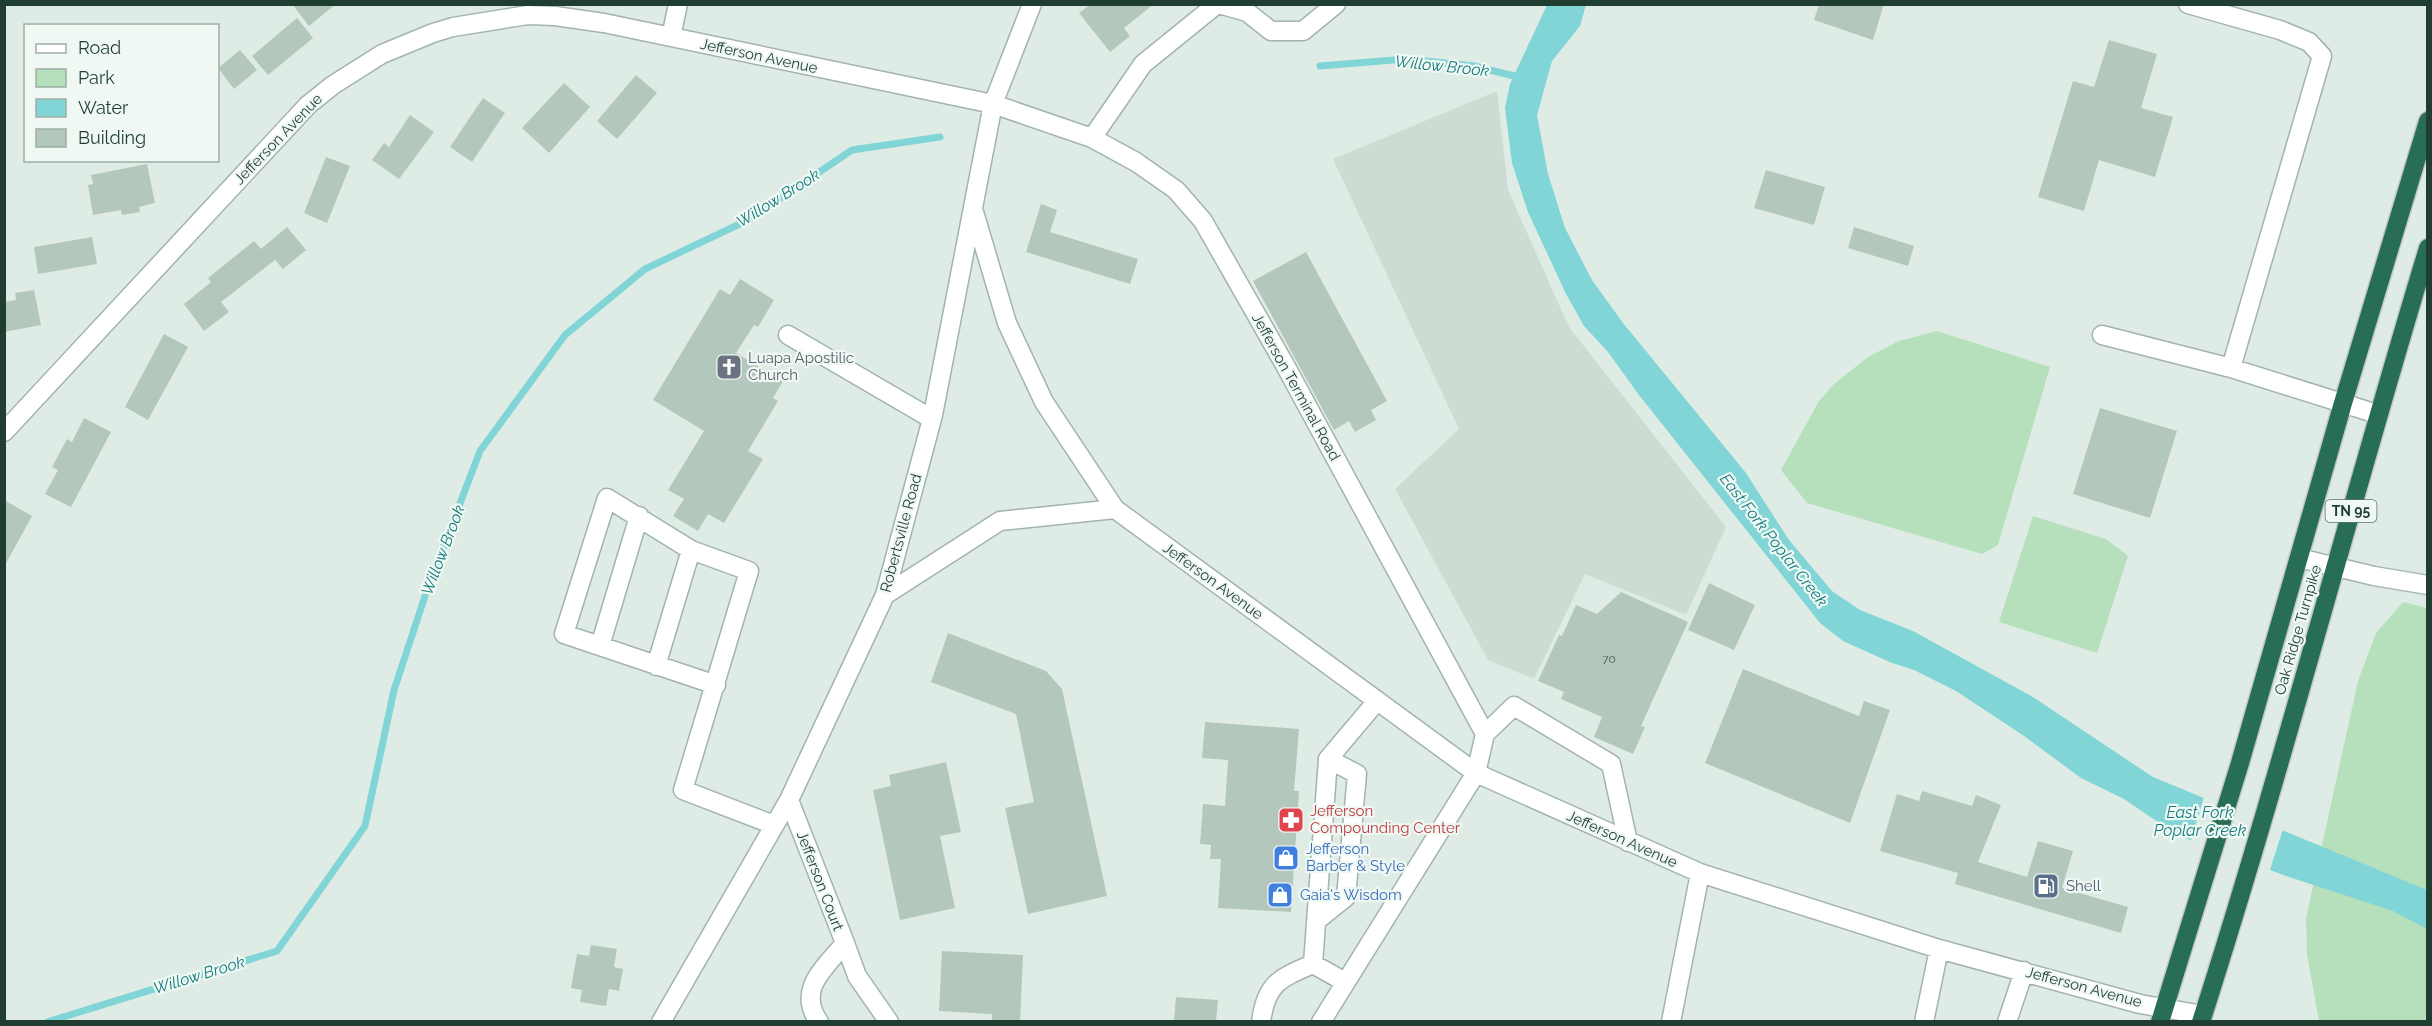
<svg xmlns="http://www.w3.org/2000/svg" width="2432" height="1026" viewBox="0 0 2432 1026" font-family="Raleway,sans-serif">
<style>
.built{fill:#cddcd3}
.green{fill:#b6e0bc}
.water{fill:#81d5d7}
.pier{fill:#dfece5}
.lines{fill:none;stroke-linecap:round;stroke-linejoin:round}
.stream{stroke:#81d5d7;stroke-width:7}
.building{fill:#b4c7bd}
.minor-casing{stroke:#a2b4ab;stroke-width:21}
.highway-casing{stroke:#c0c9c5;stroke-width:21}
.minor{stroke:#fff;stroke-width:18}
.highway{stroke:#286d55;stroke-width:18}
.labels{text-anchor:middle;dominant-baseline:central;stroke-width:4.5;stroke-linejoin:round;paint-order:stroke}
.number-label{font-size:12px;fill:#446054}
.shield{fill:#f0f8f3;stroke:#5e766b;stroke-width:1.5}
.shield-label{font-size:14px;font-weight:bold;fill:#1f3e31}
.street-label{font-size:15px;fill:#1f3e31;stroke:#f0f8f3}
.worship-label{font-size:15px;fill:#5b616d;stroke:#f0f8f3;text-anchor:start}
.health-label{font-size:15px;fill:#be3a42;stroke:#f0f8f3;text-anchor:start}
.shop-label{font-size:15px;fill:#366cbe;stroke:#f0f8f3;text-anchor:start}
.service-label{font-size:15px;fill:#4e5e75;stroke:#f0f8f3;text-anchor:start}
.water-label{font-size:16px;font-style:italic;fill:#137b7f;stroke:#f0f8f3}
</style>
<rect width="100%" height="100%" fill="#dfece5"/>
<!-- built -->
<path class="built" d="M1497,91L1508,190L1569,327L1726,527L1686,615L1585,574L1534,679L1488,660L1395,489L1459,429L1333,159Z"/>
<!-- green -->
<path class="green" d="M1937,331L2050,367L1998,545L1982,554L1807,503L1781,470L1819,401L1833,385L1868,357L1899,341Z
M2033,516L2106,539L2128,556L2097,653L1999,622Z
M2403,602L2427,608V1021L2319,1022L2307,954L2306,918L2358,681L2376,633Z"/>
<!-- water -->
<path class="water" d="M1547,5H1586L1580,26L1552,61L1537,115L1548,174L1565,228L1592,280L1623,323L1746,473L1789,540L1832,591L1860,610L1913,631L2033,697L2153,777L2427,890V929L2393,911L2286,876L2177,835L2124,799L2081,778L2024,736L1956,691L1914,670L1892,663L1843,641L1820,623L1639,395L1608,352L1584,326L1566,294L1528,212L1512,163L1505,108L1510,84Z"/>
<!-- pier -->
<path class="pier" d="M2204,797L2283,829L2269,873L2190,843Z"/>
<g class="lines">
<!-- stream -->
<path class="stream" d="M1320,66L1406,59L1474,66L1522,78
M47,1022L277,951L365,826L394,690L427,590L480,451L565,335L645,269L748,220L852,150L940,137"/>
</g>
<!-- building -->
<path class="building" d="M292,4H336L309,26Z
M1091,4H1154L1124,28L1130,36L1110,52L1079,13Z
M1819,4H1884L1873,40L1814,20Z
M297,18L313,38L268,75L252,56Z
M2109,40L2157,54L2141,108L2173,117L2155,177L2099,160L2084,211L2038,197L2073,81L2094,87Z
M240,50L257,70L234,89L218,68Z
M636,75L657,93L617,139L597,121Z
M564,83L590,107L549,153L522,128Z
M483,98L505,113L472,162L450,147Z
M410,115L434,132L399,179L372,160L384,143L389,147Z
M326,157L350,166L327,223L304,213Z
M147,164L155,203L139,207L140,212L122,215L121,210L93,215L88,185L93,184L91,175Z
M1766,170L1825,187L1814,225L1754,208Z
M1041,204L1057,210L1050,232L1138,259L1130,284L1026,252Z
M287,227L306,250L283,269L275,260L221,302L229,312L204,331L184,304L211,282L208,278L254,241L261,249Z
M1854,227L1914,246L1908,266L1848,248Z
M92,237L97,264L38,274L34,247Z
M1306,252L1387,401L1371,410L1376,420L1355,432L1349,421L1334,430L1253,281Z
M740,279L774,300L758,327L754,325L736,353L783,381L773,398L778,401L748,451L763,459L724,523L708,514L698,531L673,516L684,499L668,490L704,431L653,400L720,289L730,295Z
M34,290L41,325L4,332V302L16,300L15,293Z
M164,334L188,347L148,420L125,407Z
M2100,408L2177,431L2150,518L2073,494Z
M84,418L111,432L71,507L45,494L58,470L52,467L67,439L72,442Z
M4,500L32,516L4,567Z
M1709,583L1755,605L1734,650L1688,630Z
M1621,592L1688,622L1641,726L1645,727L1633,754L1594,737L1602,717L1561,699L1564,692L1538,681L1559,635L1562,636L1576,605L1597,614Z
M948,633L1046,671L1062,689L1107,896L1028,914L1005,808L1034,802L1016,714L931,682Z
M1743,669L1859,716L1864,701L1890,710L1850,823L1705,763Z
M1205,722L1299,729L1294,791H1299L1291,912L1218,908L1221,859H1210L1211,845L1200,844L1203,804L1225,806L1228,760L1202,758Z
M946,762L961,832L940,836L955,908L900,920L873,790L891,786L889,775Z
M1922,791L1972,806L1976,795L2001,805L1978,862L2027,877L2038,841L2073,851L2062,888L2128,907L2121,933L1955,884L1958,873L1880,851L1897,794L1919,801Z
M591,945L617,949L614,967L623,969L619,991L609,989L606,1006L580,1002L582,990L571,988L577,954L589,956Z
M942,951L1023,955L1020,1022H992V1014L939,1011Z
M1176,997L1218,1000L1216,1022H1174Z"/>
<g class="lines">
<!-- minor casing -->
<g class="minor-casing">
<path id="minor" d="M1219,4L1247,12L1271,31H1303L1336,4
M2188,4L2280,30L2309,42L2322,56L2231,368L2377,414
M671,37L678,4
M1092,138L1143,64L1217,4
M974,212L1007,323L1044,402L1115,509L1476,773L1700,873L1939,949L2140,1004L2203,1015
M788,335L932,419
M2102,335L2231,368
M4,432L308,105L333,85L382,54L433,33L453,27L528,15L555,16L604,23L993,104L1092,138L1136,162L1176,190L1203,221L1285,365L1485,734L1476,773L1321,1022
M2299,558L2374,576L2428,585
M885,595L1000,521L1115,509
M600,646L639,516
M656,666L691,550
M716,685L564,634L607,498L691,550L749,571L683,790L774,825
M1485,734L1514,706L1611,764L1628,842
M789,800L845,943C825,968 796,989 819,1022
M1316,921L1346,897L1357,774L1328,759
M845,943L857,976L889,1022
M1345,982L1313,964L1328,759L1377,701
M661,1022L789,800L885,595L933,415L993,104L1032,4
M1261,1022C1266,983 1280,978 1313,964
M1671,1022L1700,873
M1924,1022L1939,949
M2007,1022L2024,971"/>
</g>
<!-- highway casing -->
<g class="highway-casing">
<path id="highway" d="M2160,1022L2240,763L2343,403L2428,121
M2201,1022C2283,766 2350,505 2428,248"/>
</g>
<!-- minor -->
<use href="#minor" class="minor"/>
<!-- highway -->
<use href="#highway" class="highway"/>
</g>
<!-- icons -->
<defs>
<g id="church-square" transform="scale(1.35)"><rect x="-9" y="-9" width="18" height="18" rx="4" fill="#6b7280" stroke="#f0f8f3"/><path d="M-1.2-6h2.4v3.5h3.3v2.4h-3.3V6h-2.4V-.1h-3.3v-2.4h3.3Z" fill="#fff"/></g>
<g id="pharmacy-square" transform="scale(1.35)"><rect x="-9" y="-9" width="18" height="18" rx="4" fill="#e0444e" stroke="#f0f8f3"/><path d="M-2-6h4v4h4v4h-4v4h-4v-4h-4v-4h4Z" fill="#fff"/></g>
<g id="shop-square" transform="scale(1.35)"><rect x="-9" y="-9" width="18" height="18" rx="4" fill="#3f7fe0" stroke="#f0f8f3"/><path d="M-5-2.5h2.3a2.7 3.5 0 0 1 5.4 0H5L5.5 6h-11ZM-1.5-2.5h3a1.5 2.3 0 0 0-3 0Z" fill="#fff"/></g>
<g id="fuel-square" transform="scale(1.35)"><rect x="-9" y="-9" width="18" height="18" rx="4" fill="#5c6f8a" stroke="#f0f8f3"/><path d="M-5.5-6h7V0h2V4h1.3V-2.5L3-4.5l.8-.8L6-3V5H2.5V1h-1V6h-7ZM-4.2-4.7v3.2H.2V-4.7Z" fill="#fff"/></g>
</defs>
<g fill-rule="evenodd">
<use href="#church-square" x="729" y="367"/>
<use href="#pharmacy-square" x="1291" y="820"/>
<use href="#shop-square" x="1286" y="858"/>
<use href="#fuel-square" x="2046" y="886"/>
<use href="#shop-square" x="1280" y="895"/>
</g>
<g class="labels">
<!-- number labels -->
<g class="number-label">
<text x="1609" y="659">70</text>
</g>
<!-- shield labels -->
<rect class="shield" x="2325.5" y="500" width="51" height="22" rx="4.5"/>
<g class="shield-label">
<text x="2351" y="511">TN 95</text>
</g>
<!-- street labels -->
<g class="street-label">
<text transform="translate(759 56) rotate(12)">Jefferson Avenue</text>
<text transform="translate(278 139) rotate(-46)">Jefferson Avenue</text>
<text transform="translate(1296 387) rotate(61)">Jefferson Terminal Road</text>
<text transform="translate(901 533) rotate(-75)">Robertsville Road</text>
<text transform="translate(1213 581) rotate(36)">Jefferson Avenue</text>
<text transform="translate(2298 630) rotate(-74)">Oak Ridge Turnpike</text>
<text transform="translate(1622 839) rotate(24)">Jefferson Avenue</text>
<text transform="translate(820 881) rotate(69)">Jefferson Court</text>
<text transform="translate(2084 987) rotate(15)">Jefferson Avenue</text>
</g>
<!-- worship labels -->
<g class="worship-label">
<text x="748" y="358">Luapa Apostilic<tspan x="748" dy="17">Church</tspan></text>
</g>
<!-- health labels -->
<g class="health-label">
<text x="1310" y="811">Jefferson<tspan x="1310" dy="17">Compounding Center</tspan></text>
</g>
<!-- shop labels -->
<g class="shop-label">
<text x="1306" y="849">Jefferson<tspan x="1306" dy="17">Barber &amp; Style</tspan></text>
<text x="1300" y="895">Gaia's Wisdom</text>
</g>
<!-- service labels -->
<g class="service-label">
<text x="2066" y="886">Shell</text>
</g>
<!-- water labels -->
<g class="water-label">
<text transform="translate(1442 66) rotate(6)">Willow Brook</text>
<text transform="translate(778 198) rotate(-32)">Willow Brook</text>
<text transform="translate(1774 540) rotate(52)">East Fork Poplar Creek</text>
<text transform="translate(443 550) rotate(-69)">Willow Brook</text>
<text x="2200" y="812">East Fork<tspan x="2200" dy="18">Poplar Creek</tspan></text>
<text transform="translate(199 975) rotate(-17)">Willow Brook</text>
</g>
</g>
<!-- border -->
<rect width="2432" height="1026" fill="none" stroke="#1f3e31" stroke-width="12"/>
<!-- legend -->
<rect x="24" y="24" width="195" height="138" fill="#f0f8f3" stroke="#9caea5" stroke-width="1.5"/>
<rect x="36" y="44" width="30" height="9" fill="#ffffff" stroke="#9caea5" stroke-width="1.5"/>
<text x="78" y="54" font-size="18" fill="#1f3e31">Road</text>
<rect x="36" y="69" width="30" height="18" fill="#b6e0bc" stroke="#9caea5" stroke-width="1.5"/>
<text x="78" y="84" font-size="18" fill="#1f3e31">Park</text>
<rect x="36" y="99" width="30" height="18" fill="#81d5d7" stroke="#9caea5" stroke-width="1.5"/>
<text x="78" y="114" font-size="18" fill="#1f3e31">Water</text>
<rect x="36" y="129" width="30" height="18" fill="#b4c7bd" stroke="#9caea5" stroke-width="1.5"/>
<text x="78" y="144" font-size="18" fill="#1f3e31">Building</text>
</svg>
